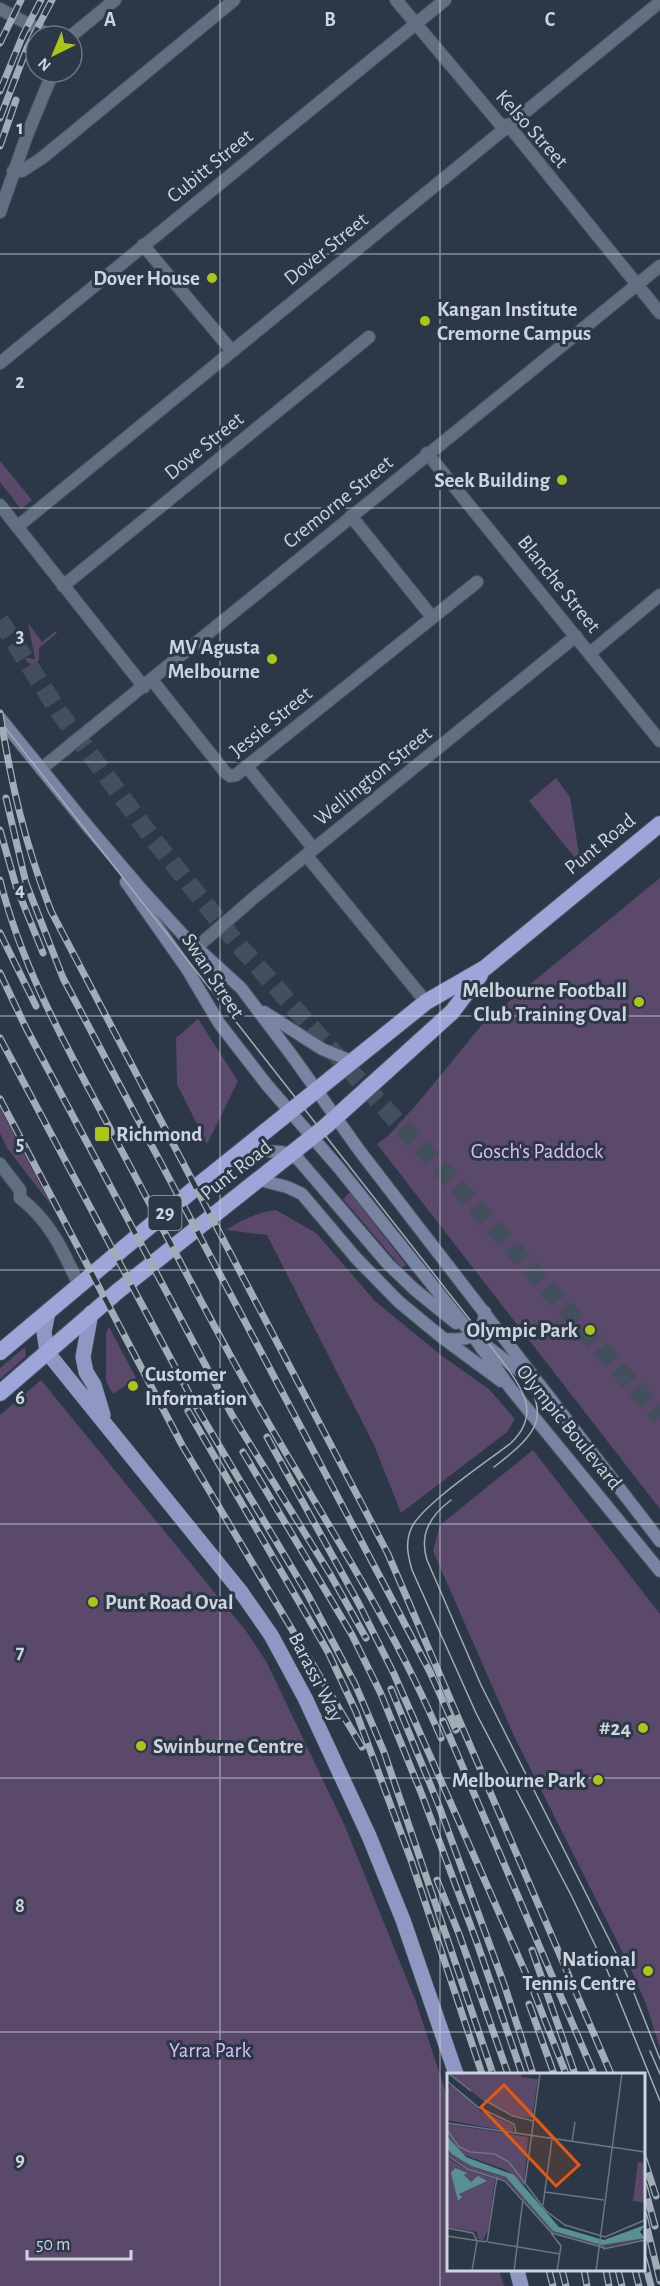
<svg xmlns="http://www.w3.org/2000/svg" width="660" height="2286" viewBox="0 0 660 2286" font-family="'Alegreya Sans',sans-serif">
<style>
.green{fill:#5a496b}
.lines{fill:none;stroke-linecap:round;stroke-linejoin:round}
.motorway-tunnel{stroke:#444f5e;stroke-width:18;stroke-dasharray:18 9;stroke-linecap:butt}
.minor-casing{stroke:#4b5562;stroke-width:14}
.tertiary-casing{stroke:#4b5562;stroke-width:14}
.secondary-casing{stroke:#4b5562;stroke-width:14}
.primary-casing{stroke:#4b5562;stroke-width:16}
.trunk-casing{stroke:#4b5562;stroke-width:18}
.minor{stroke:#616f80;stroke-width:12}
.tertiary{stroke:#616f80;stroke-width:12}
.secondary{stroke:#7884a1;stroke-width:12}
.primary{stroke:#8f98c3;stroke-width:15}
.trunk{stroke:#9ea6d9;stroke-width:16}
.tram{stroke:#a2acb6;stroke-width:1.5}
.rail-casing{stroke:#a2acb6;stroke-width:7}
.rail{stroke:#2c3847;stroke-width:4.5;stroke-dasharray:14;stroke-linecap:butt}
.grid{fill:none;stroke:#ccd4dd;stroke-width:1.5;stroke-opacity:0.55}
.poi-dot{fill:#abc615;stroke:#2c3847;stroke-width:2}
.labels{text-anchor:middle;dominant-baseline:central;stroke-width:6;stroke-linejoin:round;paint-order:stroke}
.shield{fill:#2c3847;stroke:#9ca5b0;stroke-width:1.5}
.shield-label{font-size:20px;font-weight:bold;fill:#ccd4dd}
.street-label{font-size:21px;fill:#ccd4dd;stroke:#2c3847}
.poi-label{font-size:21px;font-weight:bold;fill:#ccd4dd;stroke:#2c3847;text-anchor:end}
.park-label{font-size:21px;fill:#dbbcfa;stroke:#2c3847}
.inset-road{fill:none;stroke:#6c7683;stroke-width:1.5}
.view{fill:#e8590c;fill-opacity:0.15;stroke:#e8590c;stroke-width:3}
.inset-edge{fill:none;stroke:#ccd4dd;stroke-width:3}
.grid-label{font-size:20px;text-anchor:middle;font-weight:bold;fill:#ccd4dd;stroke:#2c3847;stroke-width:6;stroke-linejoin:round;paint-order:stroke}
</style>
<rect width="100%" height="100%" fill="#2c3847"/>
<!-- green -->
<path class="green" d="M0,461L32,500L21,509L0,482Z
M28,623L42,642L56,631L57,633L39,648V660L33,665L28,663L25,658L35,659Z
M556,778L570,797L579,855L575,858L529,801Z
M660,878V1509L377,1144L388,1136L423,1097L484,1022Z
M198,1019L238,1081L207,1144L177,1084L176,1038Z
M0,1108L51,1205L7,1148L0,1133Z
M350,1192L406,1265L402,1268L343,1199Z
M276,1210L316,1233L375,1301L442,1356L489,1389L515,1419L507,1432L401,1513L374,1445L267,1235L226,1230C243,1219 256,1213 276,1210Z
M109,1327L136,1378L113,1394L106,1381V1333Z
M25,1347L26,1356L0,1379V1368Z
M41,1380L246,1631L266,1661L344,1824L416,2002L448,2099V2270H499L504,2286H0V1415Z
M533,1450L660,1614V2048L646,2004L630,1967L514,1736L433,1551L440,1525Z"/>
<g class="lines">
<!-- motorway-tunnel -->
<path class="motorway-tunnel" d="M0,620L59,712L150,835L235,941L344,1064L469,1199L660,1416"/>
<!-- minor casing -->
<g class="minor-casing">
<path id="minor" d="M396,0L500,124L509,126L660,313
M0,9L51,36
M71,36L115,0
M13,171H22L42,158L234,0
M0,212L27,135L53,72
M143,245L232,351
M0,363L445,0
M427,453L660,741
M0,505L144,687
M351,516L432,617
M17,527L660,2
M63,586L369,337
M590,653L660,595
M152,680L225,772L230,776L236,775L477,582
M247,767L314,849
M306,855L426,1002
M197,947L257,895L576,636
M0,1164L20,1190V1198C51,1222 63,1251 79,1285"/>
</g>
<!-- tertiary casing -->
<g class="tertiary-casing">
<path id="tertiary" d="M41,769L660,266"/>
</g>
<!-- secondary casing -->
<g class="secondary-casing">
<path id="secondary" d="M0,718L90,829L142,890L185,937L241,988L293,1057L359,1150L660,1541
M126,882L187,969L219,1023L267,1085L339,1168L473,1336L511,1389L660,1571
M264,1012L322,1049L354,1062
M243,1150L282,1152L298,1159L388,1264L414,1289L456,1323
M260,1180L287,1187L302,1194L356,1258L399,1302L444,1339L501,1381
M444,1339C467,1341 483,1338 485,1312
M484,1344L530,1379"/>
</g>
<!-- primary casing -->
<g class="primary-casing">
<path id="primary" d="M48,1312L44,1332L47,1352L241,1592L271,1635L305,1698L369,1836L403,1920L456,2074
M91,1313L83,1357L86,1372L94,1385L103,1415
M517,2270L521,2286"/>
</g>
<!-- trunk casing -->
<g class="trunk-casing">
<path id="trunk" d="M0,1352L200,1184L426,1002L485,968L660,824
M0,1393L118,1291L326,1126L452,1012L480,975"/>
</g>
<!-- minor -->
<use href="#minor" class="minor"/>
<!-- tertiary -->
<use href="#tertiary" class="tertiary"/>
<!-- secondary -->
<use href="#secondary" class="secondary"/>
<!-- primary -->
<use href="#primary" class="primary"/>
<!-- trunk -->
<use href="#trunk" class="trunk"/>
<!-- tram -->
<path class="tram" d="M0,721L503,1362C523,1390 541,1414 511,1443C488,1461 420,1506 411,1529C405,1543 408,1556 412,1570L476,1713L571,1895L607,1970L660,2101
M494,1467C527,1441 556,1420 523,1378
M451,1500C430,1516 419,1534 427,1560L481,1685L626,1973L660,2059
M650,2051L660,2074"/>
<!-- rail casing -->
<g class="rail-casing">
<path id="rail" d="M0,43L21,0
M0,91L23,35L41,0
M0,118L27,48L52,0
M0,146L16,100
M0,713C11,784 25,844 51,911L388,1554L611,2074
M6,798L26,883L63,978L387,1590L430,1672L456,1730
M0,830L16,886L43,953
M0,880C23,973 72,1056 116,1140C168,1237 217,1336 273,1431C332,1532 395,1629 441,1738
M0,933L36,1006
M0,973L26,1028L232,1415L330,1574L366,1638
M0,1038L198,1410L308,1595L355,1684L384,1752L493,2074
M0,1099L182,1445L362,1747
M188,1411L328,1652L356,1712L411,1860L482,2074
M267,1437L359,1604L394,1674L533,1990L566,2074
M243,1452L352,1635L381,1694L422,1795L476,1940L522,2074
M391,1689L439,1806L504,1984L533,2074
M443,1721L594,2074
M437,1880L459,1934L508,2074
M532,1950L575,2074
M529,2004L554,2074
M644,2159L656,2196
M644,2185L655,2226
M644,2215L660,2281
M644,2259L651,2286
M549,2270L553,2286
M562,2270L566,2286
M584,2270L587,2286
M606,2270L609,2286
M618,2270L622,2286
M635,2270L639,2286"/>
</g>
<!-- rail -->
<use href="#rail" class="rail"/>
</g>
<!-- grid -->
<path class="grid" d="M220,0V2286M440,0V2286M0,254H660M0,508H660M0,762H660M0,1016H660M0,1270H660M0,1524H660M0,1778H660M0,2032H660"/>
<!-- markers -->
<g class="poi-dot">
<circle cx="212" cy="278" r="6"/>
<circle cx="425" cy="321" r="6"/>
<circle cx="562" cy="480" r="6"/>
<circle cx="272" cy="659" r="6"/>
<circle cx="639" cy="1002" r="6"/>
<rect x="94" y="1126" width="16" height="16" rx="3"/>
<circle cx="590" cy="1330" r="6"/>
<circle cx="133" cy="1386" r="6"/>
<circle cx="93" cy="1602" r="6"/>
<circle cx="643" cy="1728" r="6"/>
<circle cx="141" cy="1746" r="6"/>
<circle cx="598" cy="1780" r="6"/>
<circle cx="648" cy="1971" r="6"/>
</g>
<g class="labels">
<!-- shield labels -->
<rect class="shield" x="148.5" y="1196" width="33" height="34" rx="4.5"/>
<g class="shield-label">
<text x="165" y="1213">29</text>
</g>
<!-- street labels -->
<g class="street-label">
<text transform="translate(532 129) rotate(48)">Kelso Street</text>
<text transform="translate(210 166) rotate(-39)">Cubitt Street</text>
<text transform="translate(326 249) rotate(-39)">Dover Street</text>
<text transform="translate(204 446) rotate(-39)">Dove Street</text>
<text transform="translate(338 502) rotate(-39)">Cremorne Street</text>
<text transform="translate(559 584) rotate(51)">Blanche Street</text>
<text transform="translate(271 722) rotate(-39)">Jessie Street</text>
<text transform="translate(373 776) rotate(-39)">Wellington Street</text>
<text transform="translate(600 844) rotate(-39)">Punt Road</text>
<text transform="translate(213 976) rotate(57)">Swan Street</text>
<text transform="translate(236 1170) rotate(-38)">Punt Road</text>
<text transform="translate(569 1427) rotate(51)">Olympic Boulevard</text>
<text transform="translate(316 1677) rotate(63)">Barassi Way</text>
</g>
<!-- poi labels -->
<g class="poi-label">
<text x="200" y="278">Dover House</text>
<text x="437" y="309" text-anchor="start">Kangan Institute<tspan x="437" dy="24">Cremorne Campus</tspan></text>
<text x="550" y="480">Seek Building</text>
<text x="260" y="647">MV Agusta<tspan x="260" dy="24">Melbourne</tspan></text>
<text x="627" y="990">Melbourne Football<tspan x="627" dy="24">Club Training Oval</tspan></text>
<text x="116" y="1134" text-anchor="start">Richmond</text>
<text x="578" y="1330">Olympic Park</text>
<text x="145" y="1374" text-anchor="start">Customer<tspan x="145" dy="24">Information</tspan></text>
<text x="105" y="1602" text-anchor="start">Punt Road Oval</text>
<text x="631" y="1728">#24</text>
<text x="153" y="1746" text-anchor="start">Swinburne Centre</text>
<text x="586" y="1780">Melbourne Park</text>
<text x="636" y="1959">National<tspan x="636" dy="24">Tennis Centre</tspan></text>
</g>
<!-- park labels -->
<g class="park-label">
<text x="537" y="1151">Gosch's Paddock</text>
<text x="210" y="2050">Yarra Park</text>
</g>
</g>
<!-- overview -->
<g transform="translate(447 2073)">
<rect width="198" height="198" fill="#2c3847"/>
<path d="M2,0H74V4L91,6L85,45L68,43L34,26ZM5,12L34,38L66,52V59L0,47V15ZM0,51L81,64L77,113L59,97L17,82L0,63ZM0,75L23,93L61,105L106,158L152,172L190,163L198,166L155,174L105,159L59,107L22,97L1,81ZM0,84L19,97L48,106L41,157L37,165L34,163L39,168L31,166L30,159L0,154ZM191,89L198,90V130L186,128Z" fill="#5a496b"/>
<path d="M0,63L19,84L67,102L112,154L157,167L198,152L193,159L198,165L154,172L106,158L59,104L24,93L5,81L0,75ZM8,95L20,100L17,102L24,109L31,103L40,108L12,121L15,124L11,128L4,100Z" fill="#589193"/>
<path class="inset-road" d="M1,0L24,18M0,8L31,34L67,51L69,60L198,79M37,27L66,43L87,48M0,50L198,79M0,57L13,75M125,69L128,49M11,73L23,79L48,81L62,89L99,138L118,152L158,164L198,147M0,82L20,96L58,108M58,108L75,127M78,111L93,0M98,119L157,127M76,128L105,160L158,175M96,132L105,66M0,155L26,160L30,168M104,160L114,173L110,198M0,163L39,169M40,169L50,104M41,169L113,181M156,176L198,167M25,198L30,168M67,198L76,126M149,198L175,0M149,198L175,0"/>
<path class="view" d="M57,12L132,92L109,113L34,34Z"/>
<rect width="198" height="198" class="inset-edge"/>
</g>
<g class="grid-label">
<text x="110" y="26">A</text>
<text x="330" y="26">B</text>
<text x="550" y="26">C</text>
<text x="20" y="134">1</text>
<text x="20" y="388">2</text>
<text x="20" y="642">3</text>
<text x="20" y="896">4</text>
<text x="20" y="1150">5</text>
<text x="20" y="1404">6</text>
<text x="20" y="1658">7</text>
<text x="20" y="1912">8</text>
<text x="20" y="2166">9</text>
</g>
<!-- north arrow -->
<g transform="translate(54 54) rotate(223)"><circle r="28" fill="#2c3847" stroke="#6c7683" stroke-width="1.5"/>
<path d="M0-4.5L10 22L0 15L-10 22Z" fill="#abc615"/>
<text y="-9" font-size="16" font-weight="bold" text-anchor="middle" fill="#ccd4dd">N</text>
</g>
<!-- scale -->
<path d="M27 2250v9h104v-9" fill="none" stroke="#ccd4dd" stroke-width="3"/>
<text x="36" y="2250" font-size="18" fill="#ccd4dd" stroke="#2c3847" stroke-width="4.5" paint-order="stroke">50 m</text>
</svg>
